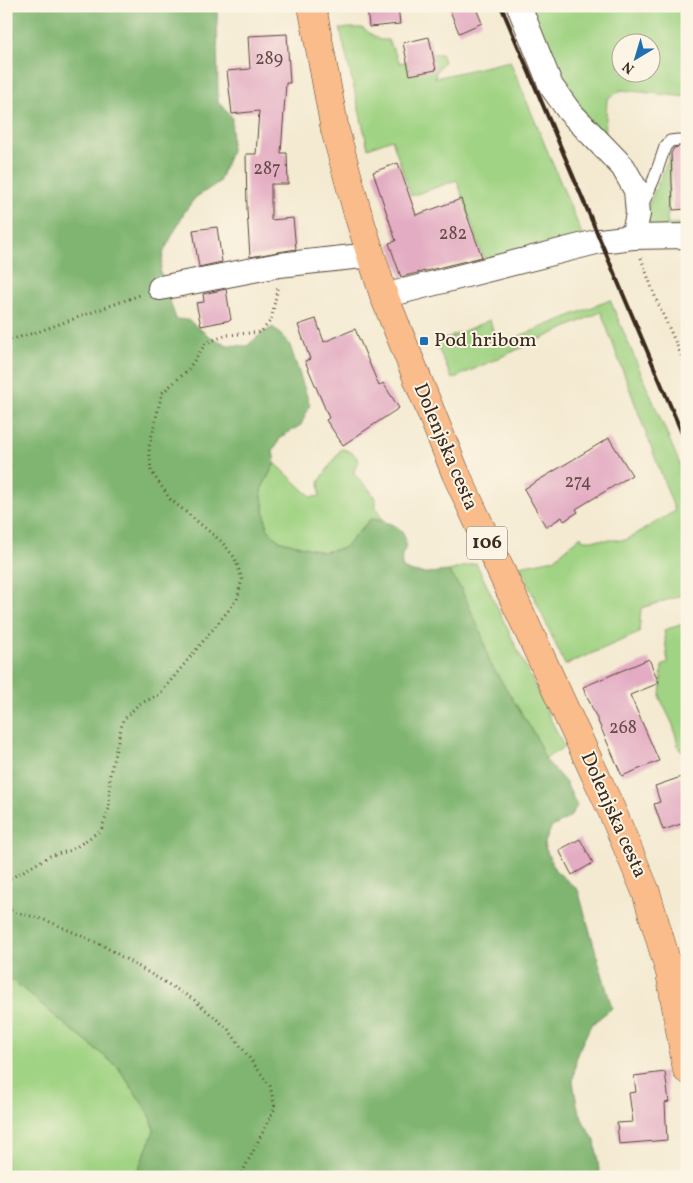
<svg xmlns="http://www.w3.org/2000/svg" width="693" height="1183" viewBox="0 0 693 1183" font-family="Vollkorn,serif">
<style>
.green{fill:#a0d383;stroke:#6e7e50;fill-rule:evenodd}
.forest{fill:#80b571;stroke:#5e7048}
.building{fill:#e3acc3}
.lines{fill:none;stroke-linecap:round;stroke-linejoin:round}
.lane-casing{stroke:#574739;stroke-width:13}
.street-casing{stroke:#574739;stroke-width:26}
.primary-casing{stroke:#574739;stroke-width:29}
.path{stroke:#574739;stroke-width:3;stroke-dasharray:1 4;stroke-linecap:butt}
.lane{stroke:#fff;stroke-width:11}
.street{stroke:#fff;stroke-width:24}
.primary{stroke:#f9bc8a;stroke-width:28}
.rail{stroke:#3b2a1e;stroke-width:4}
.poi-dot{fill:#1f6fb2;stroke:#fcf5e5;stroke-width:2}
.labels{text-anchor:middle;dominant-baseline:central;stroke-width:4;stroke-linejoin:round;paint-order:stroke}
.number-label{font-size:18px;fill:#654a47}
.shield{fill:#fcf5e5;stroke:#75675a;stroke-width:1}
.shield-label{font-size:19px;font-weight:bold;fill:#3b2a1e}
.poi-label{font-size:20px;fill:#3b2a1e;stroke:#fcf5e5;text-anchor:start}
.street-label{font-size:20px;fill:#3b2a1e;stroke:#fcf5e5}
</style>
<rect width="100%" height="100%" fill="#fcf5e5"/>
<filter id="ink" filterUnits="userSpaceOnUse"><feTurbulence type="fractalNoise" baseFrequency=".02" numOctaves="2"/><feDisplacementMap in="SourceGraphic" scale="10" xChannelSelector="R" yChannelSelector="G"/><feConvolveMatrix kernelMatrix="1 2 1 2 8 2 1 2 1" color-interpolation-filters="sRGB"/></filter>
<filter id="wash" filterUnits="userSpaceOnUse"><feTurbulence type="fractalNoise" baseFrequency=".0096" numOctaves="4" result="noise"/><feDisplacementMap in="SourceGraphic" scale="20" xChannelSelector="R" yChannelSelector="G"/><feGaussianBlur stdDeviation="1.12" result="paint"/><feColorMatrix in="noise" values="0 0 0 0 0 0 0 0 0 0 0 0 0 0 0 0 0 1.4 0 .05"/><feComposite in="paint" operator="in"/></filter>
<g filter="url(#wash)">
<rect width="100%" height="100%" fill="#f4ead2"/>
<!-- green -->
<path class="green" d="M529,6H687V97L622,90L607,99L605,134L596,128L560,82ZM620,42H650V72H620Z
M350,28H362L380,40H388L400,63L431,54H441L444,61L436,72L435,78L510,61L584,239L486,266L457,180L411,196L392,139L368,148L340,29Z
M671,154L667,224L687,223V230L652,229L646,223V211Z
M610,300L687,481V594L641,608L639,633L565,665L520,566L554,559L581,536L583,540H626L675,511L601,312L452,379L436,343L490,320L497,345Z
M341,449C351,451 355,453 359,462L355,467L354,474L370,490L376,500V508L383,520L370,519L344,548L323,552L278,540L267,528L261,490L275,463C288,474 299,487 312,497L320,496L319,482Z
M476,563L564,747L545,759L535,735L490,663L481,633L461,589L449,571Z
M687,623V754L679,749L673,725L660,698L662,666L668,663L664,630Z
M6,978L15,982L68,1027L118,1067L151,1117L154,1131L135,1177H6Z"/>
<!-- forest -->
<path class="forest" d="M15,6H217L218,102L232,117L231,151L219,182L195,198L185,211L164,251L160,272L176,319L188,320L209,336L227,345L247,346L261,334L273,327L289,343L310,405L301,425L281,437L273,451L275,463L261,490L267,528L278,540L323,552L344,548L371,519C385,521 406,526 406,544C406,548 404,551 402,555C401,559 402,563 402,567C416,577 433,572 449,571L461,589L481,633L490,663L535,735L545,759L566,783L577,806L570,817L551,828L544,845L555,870L578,890L612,1008L591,1025L577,1054L573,1081L577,1105L584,1123L595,1141L600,1177H135L154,1131L151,1117L118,1067L68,1027L15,982L6,978V9Z"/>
<g id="blocks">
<!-- building -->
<path class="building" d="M367,6H398L400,24L369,27Z
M448,6H475L482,23L459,33Z
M287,34L290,83H286L281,153H287L288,184H271V220L293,218L296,249L250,257L247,210L246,154H256L259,111L232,114L227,71L250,69L248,36Z
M429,37L436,70L410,75L403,43Z
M684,145H687V209L673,210L671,153L674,148Z
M398,163L416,215L461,199L482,257L401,277L389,243L396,241L373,172Z
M217,227L222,262L199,267L193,230Z
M226,289L231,320L201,326L196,303L204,302L203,294Z
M316,319L324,342L355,329L379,386L383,383L399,408L343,445L326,420L329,418L305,361L310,359L298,325Z
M609,438L632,475L576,509L578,512L564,521L562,517L546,527L524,489Z
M649,659L659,683L630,695L659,761L622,776L583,687Z
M687,775V822L663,830L654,804L660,802L655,786Z
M580,839L593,863L572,875L559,850Z
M665,1072L669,1102L665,1103L667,1140L619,1144L617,1123L633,1122L629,1093L636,1092L634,1076Z"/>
</g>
</g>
<g filter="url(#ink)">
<use href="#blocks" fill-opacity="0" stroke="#574739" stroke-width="1"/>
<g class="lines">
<!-- lane casing -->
<g class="lane-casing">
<path id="lane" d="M642,206L654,179L665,147L670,141L678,140"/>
</g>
<!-- street casing -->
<g class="street-casing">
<path id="street" d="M519,6L551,86L569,111L623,167L636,190L638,214L633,237
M160,288L279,265L371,255
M384,296L600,241L633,237L687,236"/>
</g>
<!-- primary casing -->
<g class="primary-casing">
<path id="primary" d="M312,6L335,130L357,211L384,296L456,474L612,811L646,892L670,973L687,1070"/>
</g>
<!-- path -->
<path class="path" d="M641,258L656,299L687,368
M6,341L40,331L140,295
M6,881L50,856L72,850L101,830L109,809L110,774L123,720L139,704L159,695L237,600L242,579L235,558L221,541L170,499L151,471L149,447L162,393L187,371L206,343L227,335L261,332L271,320L278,286
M6,909L48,921L102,945L193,999L228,1029L270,1086L275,1108L240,1177"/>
<!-- lane -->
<use href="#lane" class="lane"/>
<!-- street -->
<use href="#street" class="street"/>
<!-- primary -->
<use href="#primary" class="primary"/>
<!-- rail -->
<path class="rail" d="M501,6L687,445"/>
</g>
</g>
<!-- markers -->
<rect class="poi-dot" x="419" y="336" width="10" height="10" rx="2.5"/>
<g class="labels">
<!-- number labels -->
<g class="number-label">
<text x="269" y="59">289</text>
<text x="267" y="169">287</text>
<text x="453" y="234">282</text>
<text x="578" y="482">274</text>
<text x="623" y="728">268</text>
</g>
<!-- shield labels -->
<rect class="shield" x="467" y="526.5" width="40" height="33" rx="4"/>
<g class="shield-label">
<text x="487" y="543">106</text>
</g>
<!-- poi labels -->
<g class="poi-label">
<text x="434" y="341">Pod hribom</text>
</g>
<!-- street labels -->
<g class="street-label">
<text transform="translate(445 447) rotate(67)">Dolenjska cesta</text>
<text transform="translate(613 815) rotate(66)">Dolenjska cesta</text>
</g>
</g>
<!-- margin -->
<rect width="693" height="1183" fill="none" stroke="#fcf5e5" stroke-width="25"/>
<!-- north arrow -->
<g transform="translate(636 58) rotate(218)"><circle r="24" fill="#fcf5e5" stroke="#afa495"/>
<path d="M0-4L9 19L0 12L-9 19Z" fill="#1f6fb2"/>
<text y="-8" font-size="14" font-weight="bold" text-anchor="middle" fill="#3b2a1e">N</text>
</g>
</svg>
